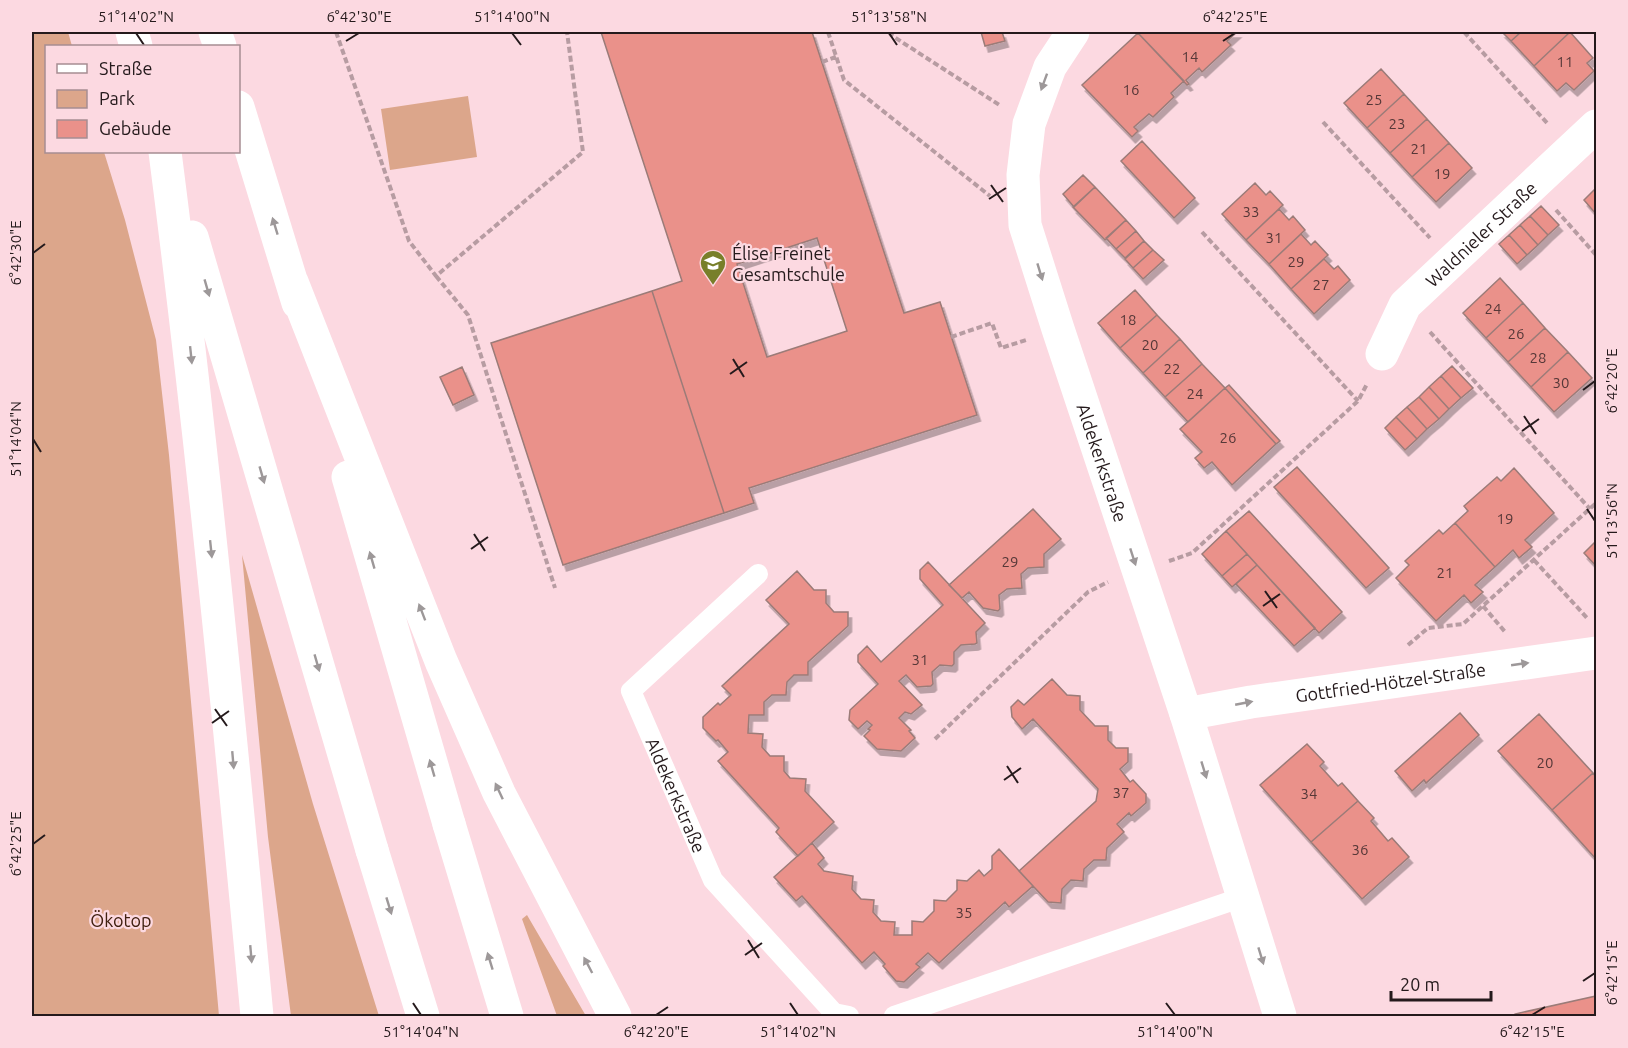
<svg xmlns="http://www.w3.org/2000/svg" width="1628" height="1048" viewBox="0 0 1628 1048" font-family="Ubuntu,sans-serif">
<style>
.green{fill:#dca68b}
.building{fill:#ea918a;stroke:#9b7b78;stroke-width:1.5;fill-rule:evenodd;filter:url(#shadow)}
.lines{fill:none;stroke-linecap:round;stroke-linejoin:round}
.path{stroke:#b79ca2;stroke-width:4;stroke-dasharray:6 3;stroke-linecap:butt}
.service{stroke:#fff;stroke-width:20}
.minor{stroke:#fff;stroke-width:33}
.trunk{stroke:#fff;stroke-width:33}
.motorway{stroke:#fff;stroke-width:33}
.oneway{fill:#9d9899}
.ticks{fill:none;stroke:#251a1c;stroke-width:2}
.labels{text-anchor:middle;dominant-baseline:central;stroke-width:4.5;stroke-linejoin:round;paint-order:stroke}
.number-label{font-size:15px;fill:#563838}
.street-label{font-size:18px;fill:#251a1c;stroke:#fcd9e1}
.poi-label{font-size:18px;fill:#251a1c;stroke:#fcd9e1;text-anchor:start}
.park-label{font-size:18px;fill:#402010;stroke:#fcd9e1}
.neatline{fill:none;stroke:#251a1c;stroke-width:2}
.ticks-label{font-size:15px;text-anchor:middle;fill:#251a1c}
</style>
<defs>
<filter id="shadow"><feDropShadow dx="3.5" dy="6" stdDeviation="0" flood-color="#0004"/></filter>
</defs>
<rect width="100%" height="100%" fill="#fcd9e1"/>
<!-- green -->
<path class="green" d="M32,32H68L72,46H46V152H104L125,220L156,340L169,455L219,1016H32Z
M468,96L477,157L390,170L381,109Z
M242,555L313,804L379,1016H291L268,837Z
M527,915L586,1016H557L522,919Z"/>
<!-- building -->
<path class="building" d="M601,32H812L904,313L940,302L977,415L749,488L754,503L724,513L652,291L682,281ZM817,238L847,331L767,357L737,264Z
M981,32H1002L1005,41L985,46Z
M1140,32H1237L1227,41L1231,45L1202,72L1199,68L1186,80L1189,84L1187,85L1138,33Z
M1502,32H1521L1511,41Z
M1521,32H1570L1534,66L1511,41Z
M1570,32L1593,58L1587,63L1594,71L1574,90L1566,83L1557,91L1534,66Z
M1138,33L1184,81L1171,93L1174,97L1153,117L1149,114L1134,127L1138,131L1132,137L1082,85Z
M1381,69L1404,94L1367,128L1344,103Z
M1404,94L1427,119L1390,153L1367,128Z
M1427,119L1449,143L1412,177L1390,153Z
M1142,141L1195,198L1174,218L1121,161Z
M1449,143L1472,168L1436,202L1412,177Z
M1083,175L1095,187L1074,207L1063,194Z
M1255,183L1266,195L1270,191L1283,205L1246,240L1222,214Z
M1095,187L1126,220L1105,240L1073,207Z
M1596,188V214L1584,200Z
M1541,206L1559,225L1548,235L1530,216Z
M1279,209L1289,220L1293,216L1305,230L1269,264L1246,240Z
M1530,216L1548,235L1538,245L1520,225Z
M1126,220L1136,231L1116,249L1106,238Z
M1520,225L1538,245L1527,255L1509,235Z
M1136,231L1144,241L1125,258L1116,249Z
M1301,234L1311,245L1315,241L1328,255L1291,289L1269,264Z
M1509,235L1527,255L1517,264L1499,244Z
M1144,241L1153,250L1133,268L1125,259Z
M1153,250L1164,260L1143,279L1133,268Z
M1324,259L1334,269L1338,266L1350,280L1314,314L1291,289Z
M1500,278L1523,303L1486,338L1463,313Z
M1135,290L1157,315L1120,348L1098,323Z
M652,291L724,513L563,565L491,343Z
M1523,303L1545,328L1508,362L1486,338Z
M1157,315L1180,339L1143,373L1120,348Z
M1545,328L1568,352L1531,387L1508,362Z
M1180,339L1202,364L1165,397L1143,373Z
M1568,352L1592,378L1554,412L1531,387Z
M1202,364L1225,388L1188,422L1165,397Z
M1452,366L1473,388L1461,398L1441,376Z
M462,367L474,395L453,405L440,377Z
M1441,376L1461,398L1449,409L1429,387Z
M1229,385L1280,441L1276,444L1225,388Z
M1429,387L1449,409L1439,419L1419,397Z
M1225,388L1276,444L1232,485L1212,462L1204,468L1195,458L1202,452L1180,429Z
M1419,397L1439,419L1427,429L1407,407Z
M1407,407L1427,429L1417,439L1396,417Z
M1396,417L1417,439L1405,450L1385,428Z
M1297,467L1389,568L1366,588L1274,487Z
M1514,468L1554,513L1525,540L1532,547L1519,558L1513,550L1495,567L1455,523L1468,511L1464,506L1497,477L1501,481Z
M1033,509L1061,539L1044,554V567L1028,568L1021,574L1022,588L1007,589L999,595L1000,609L998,611L983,608L969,592L962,598L949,585Z
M1249,511L1342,612L1319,633L1226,531Z
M1455,523L1495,567L1475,585L1483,592L1471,603L1464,595L1436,621L1396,578L1409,565L1405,561L1439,530L1443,534Z
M1226,531L1247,554L1222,576L1202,554Z
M1596,541V566L1584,553Z
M1247,554L1257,565L1232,587L1222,576Z
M928,562L985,623L976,632L977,643L975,644L961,645L954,652V664L952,666L940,665L932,672L933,684L931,686L917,687L906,675L899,681L922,705L911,714L905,712L899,718L911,730L909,731L915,738L901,751L877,749L864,736L870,730L868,729L872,725L867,721L858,729L849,720L850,710L878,684L858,662V655L867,646L881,662L943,605L920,579V570Z
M1257,565L1315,628L1294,646L1236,584Z
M797,571L814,590H826V603L834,612H848V626L808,662V675H794L787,682L786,695H772L764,702V715H749L748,733L763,734L762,747L770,756H784V771L790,778L806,779L805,791L834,822L798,856L776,832L779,828L718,761L728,752L718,740L716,741L703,728V717L718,703L720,705L731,695L722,686L789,624L766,600Z
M1052,679L1067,695L1080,696V710L1095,726H1108V740L1116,748H1128V762L1120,769L1130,782L1133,780L1146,794V803L1131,816L1129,813L1117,824L1124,832L1107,848L1106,860H1094L1084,869L1083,881L1071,880L1062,889L1061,903L1048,902L1019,871L1096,801L1098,789L1033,719L1022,729L1012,717L1011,707L1018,700L1024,705Z
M1460,713L1479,735L1426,783L1424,780L1412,791L1395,771Z
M1539,714L1593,773L1552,810L1498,751Z
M1307,744L1324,762L1320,766L1338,786L1342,783L1358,801L1311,842L1260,785Z
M1593,773L1596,777V859L1552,810Z
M1358,801L1374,818L1371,821L1388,841L1392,838L1409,857L1362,899L1311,842Z
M812,843L824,858L818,864L824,871L853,876L852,889L861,899L874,900L873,912L881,921L895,922L894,935H912V921L923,922L934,911V900L946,901L957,890V880L967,881L979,870L984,876L992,869V856L999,849L1033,886L1009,907L1005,902L939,963L928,953L916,964L920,967L904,982L896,981L883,966L885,964L874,952L862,963L802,896L796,901L774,877Z
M1596,996V1016H1515V1014Z"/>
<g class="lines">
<!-- path -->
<path class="path" d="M336,32L409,241L436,276L583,152L567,32
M828,32L844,80L990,196
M889,32L891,35L1001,106
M1464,32L1548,124
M822,62L836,57
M1323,122L1430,238
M1556,210L1596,255
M1202,232L1358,401
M436,276L468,315L555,588
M1430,332L1590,509
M951,337L992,323L1001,348L1026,340
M1534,560L1588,619
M1169,561L1192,553L1358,401L1367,384
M1483,606L1506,633
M1408,645L1428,628L1463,624L1596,503
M935,739L1088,592L1108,582"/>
<!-- service -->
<g class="service">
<path id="s1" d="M758,574L631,691L713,880L834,1013L849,1016"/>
<path d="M894,1016L1243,897"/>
</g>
<!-- minor -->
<g class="minor">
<path id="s2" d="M1073,32L1050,67L1029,124L1023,175L1025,225L1058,329L1186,714L1280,1016"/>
<path id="s3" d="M1382,354L1405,305L1596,126"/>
<path id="s4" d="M1186,714L1251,702L1596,653"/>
</g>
<!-- trunk -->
<path class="trunk" d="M132,32L136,46
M215,32L220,46
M238,107L298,303
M165,152C202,439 230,728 257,1016
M192,237L372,850
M292,282L441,661L499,793L615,1016
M348,477L449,824"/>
<!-- motorway -->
<path class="motorway" d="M449,824L507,1016
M372,850L423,1016"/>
</g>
<!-- one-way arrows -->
<defs><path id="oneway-solid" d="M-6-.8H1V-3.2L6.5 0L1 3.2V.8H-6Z" transform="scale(1.5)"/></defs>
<g class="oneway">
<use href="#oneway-solid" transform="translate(1044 82) rotate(110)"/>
<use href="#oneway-solid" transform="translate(275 226) rotate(-107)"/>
<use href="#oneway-solid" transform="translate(1040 272) rotate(73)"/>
<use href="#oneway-solid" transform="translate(207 288) rotate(74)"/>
<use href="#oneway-solid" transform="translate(191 355) rotate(84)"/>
<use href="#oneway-solid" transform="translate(262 475) rotate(74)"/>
<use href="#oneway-solid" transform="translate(211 549) rotate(84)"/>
<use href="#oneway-solid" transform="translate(1133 557) rotate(72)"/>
<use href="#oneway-solid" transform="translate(372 560) rotate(-106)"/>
<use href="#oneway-solid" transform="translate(422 612) rotate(-111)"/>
<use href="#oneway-solid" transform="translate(317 663) rotate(74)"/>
<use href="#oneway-solid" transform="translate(1520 664) rotate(-8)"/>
<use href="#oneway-solid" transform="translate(1244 703) rotate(-11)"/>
<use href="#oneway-solid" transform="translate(233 760) rotate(85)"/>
<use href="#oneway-solid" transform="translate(432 768) rotate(-106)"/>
<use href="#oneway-solid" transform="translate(1204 770) rotate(73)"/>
<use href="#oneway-solid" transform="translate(499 791) rotate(-115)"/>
<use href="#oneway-solid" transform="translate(389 906) rotate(73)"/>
<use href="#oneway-solid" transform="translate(251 954) rotate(85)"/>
<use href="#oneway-solid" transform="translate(1261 956) rotate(73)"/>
<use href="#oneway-solid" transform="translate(490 961) rotate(-107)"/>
<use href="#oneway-solid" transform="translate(588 965) rotate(-118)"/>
</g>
<!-- ticks -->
<path class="ticks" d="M136,33L144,45M512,33L521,45M889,33L897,45M346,41L359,33M1223,41L1235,33M991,185L1003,202M989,199L1006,188M33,253L45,244M733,359L744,377M730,374L747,362M1583,390L1595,381M1524,416L1536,434M1522,431L1539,419M33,439L41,452M1587,509L1595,521M474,534L485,551M471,549L488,537M1265,591L1277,608M1263,606L1280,594M215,709L227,726M212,723L229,711M1007,766L1018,783M1004,780L1021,768M33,844L45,835M748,940L759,958M745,955L762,943M1583,981L1595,973M413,1003L421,1015M790,1003L798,1015M1166,1003L1175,1015M656,1015L668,1007M1532,1015L1545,1007"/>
<!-- icons -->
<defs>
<g id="school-pin" transform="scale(1.35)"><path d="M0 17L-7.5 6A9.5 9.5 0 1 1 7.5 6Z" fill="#787f2a" stroke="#fcd9e1"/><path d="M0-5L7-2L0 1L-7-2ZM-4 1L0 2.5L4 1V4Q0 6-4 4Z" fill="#fff"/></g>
</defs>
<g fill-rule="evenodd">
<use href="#school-pin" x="713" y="263"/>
</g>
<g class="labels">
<!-- number labels -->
<g class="number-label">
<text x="1190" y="56">14</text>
<text x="1565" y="61">11</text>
<text x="1131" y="89">16</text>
<text x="1374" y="99">25</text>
<text x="1397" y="123">23</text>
<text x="1419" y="148">21</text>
<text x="1442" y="173">19</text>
<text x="1251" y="211">33</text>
<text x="1274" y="237">31</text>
<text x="1296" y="261">29</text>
<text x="1321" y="284">27</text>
<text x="1493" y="308">24</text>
<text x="1128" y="319">18</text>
<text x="1516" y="333">26</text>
<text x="1150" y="344">20</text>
<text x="1538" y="357">28</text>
<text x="1172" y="368">22</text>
<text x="1561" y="382">30</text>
<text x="1195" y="393">24</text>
<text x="1228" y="437">26</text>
<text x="1505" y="518">19</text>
<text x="1010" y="561">29</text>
<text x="1445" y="572">21</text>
<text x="920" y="659">31</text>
<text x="1545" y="762">20</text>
<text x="1121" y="792">37</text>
<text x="1309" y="793">34</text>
<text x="1360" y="849">36</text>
<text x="964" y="912">35</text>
</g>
<!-- street labels -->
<g class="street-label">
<text stroke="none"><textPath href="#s3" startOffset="158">Waldnieler Straße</textPath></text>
<text stroke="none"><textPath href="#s2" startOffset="454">Aldekerkstraße</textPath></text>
<text stroke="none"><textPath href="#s4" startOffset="207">Gottfried-Hötzel-Straße</textPath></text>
<text stroke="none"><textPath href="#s1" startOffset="286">Aldekerkstraße</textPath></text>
</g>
<!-- poi labels -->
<g class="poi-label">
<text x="732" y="253">Élise Freinet<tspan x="732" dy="21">Gesamtschule</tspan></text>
</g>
<!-- park labels -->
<g class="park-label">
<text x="121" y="920">Ökotop</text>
</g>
</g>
<!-- border -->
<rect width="1628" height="1048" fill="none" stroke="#fcd9e1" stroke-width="66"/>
<!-- legend -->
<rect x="45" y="45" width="195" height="108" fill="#fcd9e1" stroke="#a68d92" stroke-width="1.5"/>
<rect x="57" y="64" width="30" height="9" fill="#ffffff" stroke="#a68d92" stroke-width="1.5"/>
<text x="99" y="75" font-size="18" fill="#251a1c">Straße</text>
<rect x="57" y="90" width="30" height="18" fill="#dca68b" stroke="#a68d92" stroke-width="1.5"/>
<text x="99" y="105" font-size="18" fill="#251a1c">Park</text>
<rect x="57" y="120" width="30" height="18" fill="#ea918a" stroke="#a68d92" stroke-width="1.5"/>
<text x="99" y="135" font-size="18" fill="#251a1c">Gebäude</text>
<!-- scale -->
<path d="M1391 991v9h100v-9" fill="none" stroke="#251a1c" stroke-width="3"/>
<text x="1400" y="991" font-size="18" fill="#251a1c" stroke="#fcd9e1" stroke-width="4.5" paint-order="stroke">20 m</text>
<rect x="33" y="33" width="1562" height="982" class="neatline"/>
<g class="ticks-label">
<text x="136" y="22">51°14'02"N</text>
<text x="359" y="22">6°42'30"E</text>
<text x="512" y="22">51°14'00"N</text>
<text x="889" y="22">51°13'58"N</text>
<text x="1235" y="22">6°42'25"E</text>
<text transform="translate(16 253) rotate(-90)" y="5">6°42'30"E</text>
<text transform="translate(1612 381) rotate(-90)" y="5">6°42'20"E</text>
<text transform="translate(16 439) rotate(-90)" y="5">51°14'04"N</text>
<text transform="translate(1612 521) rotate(-90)" y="5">51°13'56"N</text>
<text transform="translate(16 844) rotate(-90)" y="5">6°42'25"E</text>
<text transform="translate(1612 973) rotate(-90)" y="5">6°42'15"E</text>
<text x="421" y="1037">51°14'04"N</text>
<text x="656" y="1037">6°42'20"E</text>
<text x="798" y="1037">51°14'02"N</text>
<text x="1175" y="1037">51°14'00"N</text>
<text x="1532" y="1037">6°42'15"E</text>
</g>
</svg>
